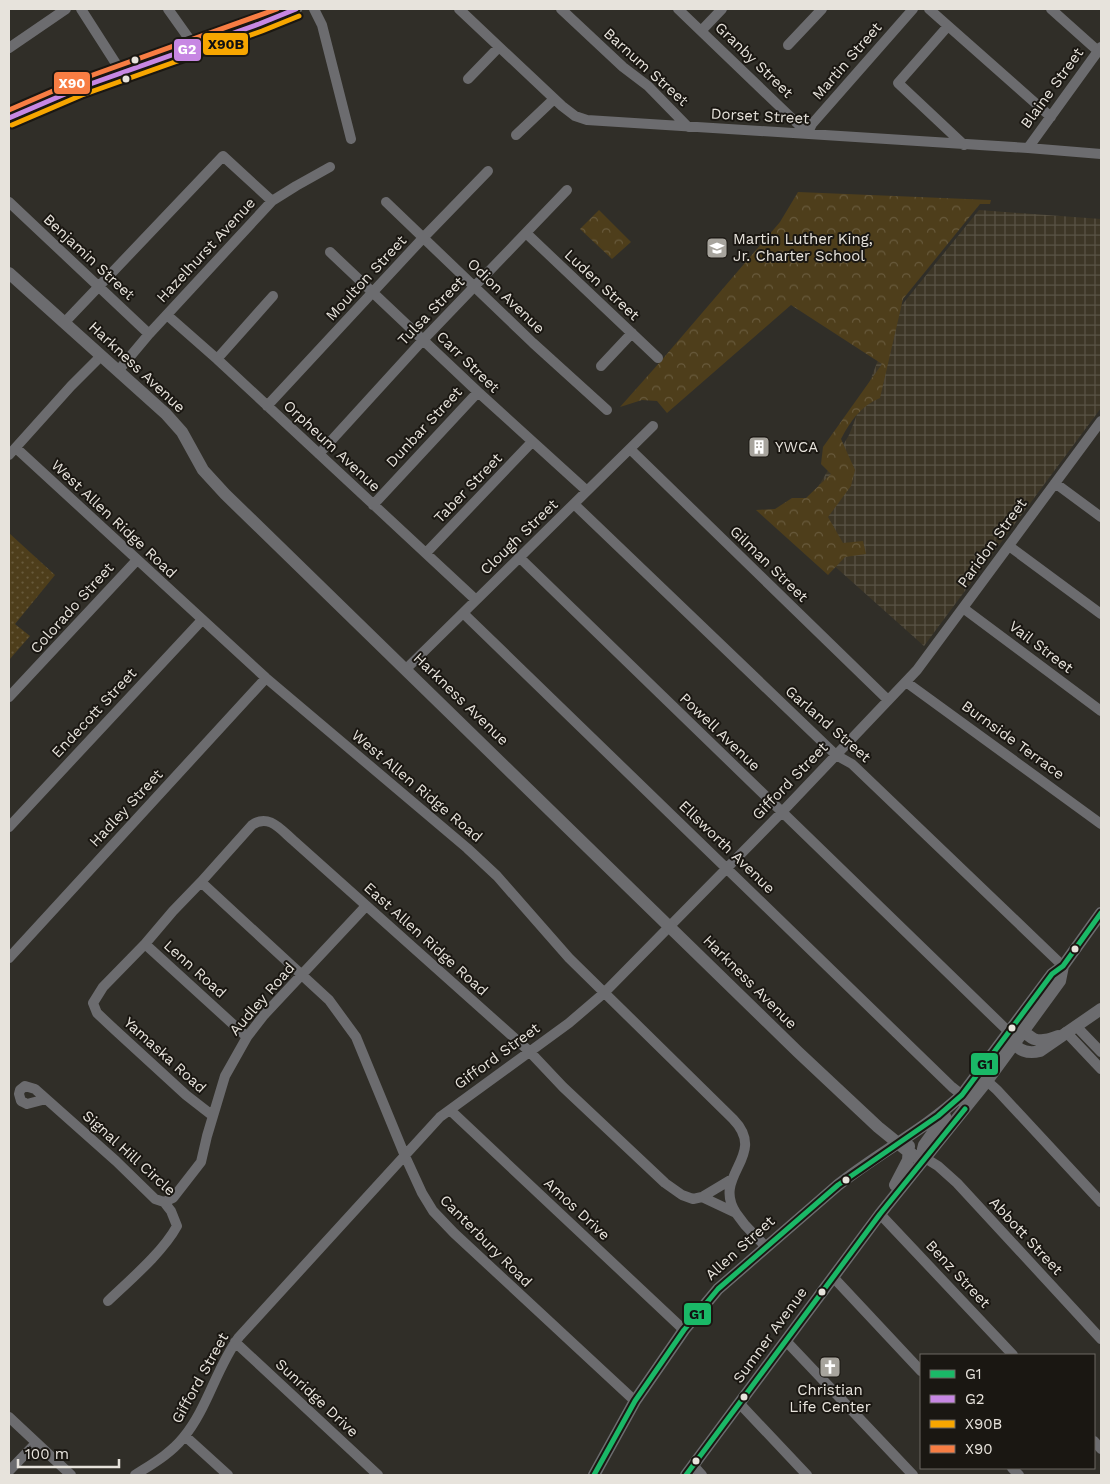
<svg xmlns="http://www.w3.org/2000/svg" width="1110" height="1484" viewBox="0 0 1110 1484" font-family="'Work Sans',sans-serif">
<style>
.industrial{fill:url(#industrial-grid)}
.forest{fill:url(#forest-crowns)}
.park{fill:url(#park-dots)}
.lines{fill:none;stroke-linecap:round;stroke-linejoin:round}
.minor{stroke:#6c6c6f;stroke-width:10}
.major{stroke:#6c6c6f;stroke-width:12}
.bus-1-casing{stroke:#1a1712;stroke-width:9}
.bus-2-casing{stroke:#1a1712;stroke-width:9}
.bus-3-casing{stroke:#1a1712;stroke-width:9}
.bus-4-casing{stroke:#1a1712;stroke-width:9}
.bus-1{stroke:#1ab867;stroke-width:5}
.bus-2{stroke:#c787e3;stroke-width:5}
.bus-3{stroke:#f7a600;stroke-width:5}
.bus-4{stroke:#f77d43;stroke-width:5}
.bus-dot{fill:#e7e3dc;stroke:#1a1712;stroke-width:2}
.labels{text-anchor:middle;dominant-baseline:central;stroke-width:4;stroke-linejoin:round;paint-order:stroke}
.street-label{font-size:15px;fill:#e7e3dc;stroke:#1a1712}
.poi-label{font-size:15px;fill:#e7e3dc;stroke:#1a1712;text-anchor:start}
.line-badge{stroke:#1a1712;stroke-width:2}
.badge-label{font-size:14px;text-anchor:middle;font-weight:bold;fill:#fff}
.pale-badge-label{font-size:14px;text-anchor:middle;font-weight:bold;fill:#111}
</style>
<defs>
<pattern id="industrial-grid" width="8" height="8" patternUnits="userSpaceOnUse" patternTransform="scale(1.25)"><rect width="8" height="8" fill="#3d3626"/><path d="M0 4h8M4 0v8" fill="none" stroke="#595345"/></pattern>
<pattern id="forest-crowns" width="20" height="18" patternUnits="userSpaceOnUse" patternTransform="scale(1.25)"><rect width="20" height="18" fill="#4e3e1b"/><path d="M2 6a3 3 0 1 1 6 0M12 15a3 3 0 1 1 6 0" fill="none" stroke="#685a3c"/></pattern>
<pattern id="park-dots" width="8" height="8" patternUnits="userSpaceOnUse" patternTransform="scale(1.25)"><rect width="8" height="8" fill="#4e3e1b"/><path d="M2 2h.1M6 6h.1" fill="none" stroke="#685a3c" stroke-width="1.8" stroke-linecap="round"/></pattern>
</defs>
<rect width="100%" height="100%" fill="#302e28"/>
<!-- industrial -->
<path class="industrial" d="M979,210L1101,219V408L924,646L793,529L849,435L897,311Z"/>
<!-- forest -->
<path class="forest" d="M798,192L991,200L990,204H980L903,299L880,398C861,406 851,420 841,439L855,470L851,486L828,517L843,543L863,541L866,554L845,557L828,575L756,510L775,509L792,498H806L831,474L821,464L823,447L882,364L791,305L667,413L657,401L642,400L620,407L660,362L780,222Z
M599,210L631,242L612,259L580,229Z"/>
<!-- park -->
<path class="park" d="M9,533L55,575L15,624L30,636L9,660Z"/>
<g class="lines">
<!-- minor -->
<path class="minor" d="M81,9L122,73
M168,9L195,47
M314,9L322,25L351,139
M459,9L562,106L575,116L587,120L1028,148L1101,154
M561,9L623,67L648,86L688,127
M678,9L801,127L807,134L812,124L913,9
M929,9L1051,117
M1051,9L1098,51
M948,26L898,83L964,145
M701,31L722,9
M788,45L822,9
M9,48L66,9
M468,79L499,47
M516,135L554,99
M1028,148L1101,47
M9,202L149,334
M386,202L533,343L607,410
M526,233L658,358
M330,252L478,392L587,491
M167,315L217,359L476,600
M64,323L223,156L272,201
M217,359L273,296
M601,366L632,333
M118,371L149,334L272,201L296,186L330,167
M267,406L423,238L488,171
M16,448L266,678L467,848L497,876L569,958L733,1119C769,1156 711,1175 736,1213
M630,449L888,700
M319,454L423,340L567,190
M9,455L71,386L101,356
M1055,483L1101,517
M574,504L836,755L852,764L1063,966
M373,505L478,392
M1009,546L1101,614
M426,553L531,443
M519,557L1009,1032
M963,608L1101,711
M463,613L952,1087L966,1098
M406,669L653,426
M906,682L1101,824
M9,697L137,560
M9,827L202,620
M201,882L329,1000L356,1037L405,1156L422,1193L433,1211L454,1233L635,1401
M145,944L247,1037
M9,958L266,678
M1076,1026L1101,1052
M1066,1032L1101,1069
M987,1081L997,1090L1101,1202
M46,1099L27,1104L21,1101L19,1094L20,1090L25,1086L35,1089L116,1161L155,1199L164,1202L171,1211L177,1226C163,1252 130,1280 108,1301
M450,1110L684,1330
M213,1116L186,1095L114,1029L97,1013L93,1003L103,987L145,944L173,911L201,882L252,825C269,813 281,830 294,841L529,1051L563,1087L665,1183L682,1195L693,1199L702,1197L736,1213L745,1225L766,1247
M925,1158L938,1166L957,1183L1101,1339
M702,1197L732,1179
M164,1202L173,1198L201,1162L207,1136L225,1076L247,1037L264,1015L366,906
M880,1214L1013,1355
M833,1277L921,1371
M786,1341L913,1475
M235,1342L378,1475
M740,1404L807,1475
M9,1417L71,1475
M185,1436L228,1475
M1094,1441L1101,1449
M693,1465L702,1475
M1012,1468L1019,1475
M9,1471L36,1443
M135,1475C152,1464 170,1454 183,1438C208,1408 216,1368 239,1337L440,1117L569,1023L604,993L782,812L917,670L1101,421"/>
<!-- major -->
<path class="major" d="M9,118L79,88L259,24L296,9
M9,273L166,414L182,432L203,470L225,494L798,1052L878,1127L910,1153L917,1157L925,1158
M1016,1032C1027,1031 1026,1035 1034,1039C1042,1042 1050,1039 1058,1036
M1012,1039C1017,1051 1028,1054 1040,1051L1101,1009
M958,1100L1052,974L1063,966L1101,913
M925,1158L923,1149L924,1145L945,1116
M895,1185L908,1160L909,1146
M594,1475L635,1401L684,1330L718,1289L838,1185C878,1153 924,1130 962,1095
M686,1475L880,1214L987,1081L1060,981L1063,966"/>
<!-- bus-1 casing -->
<g class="bus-1-casing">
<path id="bus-1" d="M594,1475L635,1401L684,1330L718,1289L838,1185L938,1116L962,1095L1052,974L1063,966L1101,913
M686,1475L880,1214L965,1109"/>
</g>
<!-- bus-2 casing -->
<g class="bus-2-casing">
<path id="bus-2" d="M9,118L79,88L259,24L296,9"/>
</g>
<!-- bus-3 casing -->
<g class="bus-3-casing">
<path id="bus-3" d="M12,125L82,95L262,31L299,16"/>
</g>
<!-- bus-4 casing -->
<g class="bus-4-casing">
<path id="bus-4" d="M9,110L76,81L277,9"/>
</g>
<!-- bus-1 -->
<use href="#bus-1" class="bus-1"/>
<!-- bus-2 -->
<use href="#bus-2" class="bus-2"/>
<!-- bus-3 -->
<use href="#bus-3" class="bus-3"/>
<!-- bus-4 -->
<use href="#bus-4" class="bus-4"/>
</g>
<!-- icons -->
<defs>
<g id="school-square" transform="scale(1.125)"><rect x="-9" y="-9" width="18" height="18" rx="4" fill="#a7a49d" stroke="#1a1712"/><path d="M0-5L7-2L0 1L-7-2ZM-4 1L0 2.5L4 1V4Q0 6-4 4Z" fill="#fff"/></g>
<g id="building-square" transform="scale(1.125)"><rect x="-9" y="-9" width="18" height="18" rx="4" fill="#a7a49d" stroke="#1a1712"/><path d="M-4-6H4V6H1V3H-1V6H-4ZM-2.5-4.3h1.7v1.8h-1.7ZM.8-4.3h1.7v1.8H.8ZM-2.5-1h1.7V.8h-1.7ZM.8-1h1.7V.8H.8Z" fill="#fff"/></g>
<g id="church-square" transform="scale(1.125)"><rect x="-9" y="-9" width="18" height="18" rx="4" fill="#a7a49d" stroke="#1a1712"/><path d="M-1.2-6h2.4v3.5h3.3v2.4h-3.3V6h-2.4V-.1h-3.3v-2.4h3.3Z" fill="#fff"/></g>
</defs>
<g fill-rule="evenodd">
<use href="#school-square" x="717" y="248"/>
<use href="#building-square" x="759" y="447"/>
<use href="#church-square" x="830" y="1367"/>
</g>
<!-- markers -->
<g class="bus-dot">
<circle cx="135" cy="60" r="4.5"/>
<circle cx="126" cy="79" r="4.5"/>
<circle cx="1075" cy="949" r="4.5"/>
<circle cx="1012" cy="1028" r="4.5"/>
<circle cx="846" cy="1180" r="4.5"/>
<circle cx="822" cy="1292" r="4.5"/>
<circle cx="744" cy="1397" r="4.5"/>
<circle cx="696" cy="1461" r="4.5"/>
</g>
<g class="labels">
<!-- street labels -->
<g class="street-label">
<text transform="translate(754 60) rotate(44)">Granby Street</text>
<text transform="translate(847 61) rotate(-49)">Martin Street</text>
<text transform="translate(646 67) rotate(42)">Barnum Street</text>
<text transform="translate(1052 88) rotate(-54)">Blaine Street</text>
<text transform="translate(760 116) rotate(3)">Dorset Street</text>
<text transform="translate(206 250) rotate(-47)">Hazelhurst Avenue</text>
<text transform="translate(89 257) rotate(43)">Benjamin Street</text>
<text transform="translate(366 278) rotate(-47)">Moulton Street</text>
<text transform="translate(602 285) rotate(43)">Luden Street</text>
<text transform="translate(506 296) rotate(44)">Odion Avenue</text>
<text transform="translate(431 311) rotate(-46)">Tulsa Street</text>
<text transform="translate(468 362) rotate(44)">Carr Street</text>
<text transform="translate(137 367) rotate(43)">Harkness Avenue</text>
<text transform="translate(424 427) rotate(-47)">Dunbar Street</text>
<text transform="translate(332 446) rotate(43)">Orpheum Avenue</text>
<text transform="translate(468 488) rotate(-46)">Taber Street</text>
<text transform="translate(114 519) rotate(43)">West Allen Ridge Road</text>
<text transform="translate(519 537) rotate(-44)">Clough Street</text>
<text transform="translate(992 543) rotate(-54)">Paridon Street</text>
<text transform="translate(769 564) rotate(44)">Gilman Street</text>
<text transform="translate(72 608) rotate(-48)">Colorado Street</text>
<text transform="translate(1041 647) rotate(37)">Vail Street</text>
<text transform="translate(461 699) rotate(44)">Harkness Avenue</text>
<text transform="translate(94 713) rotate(-47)">Endecott Street</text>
<text transform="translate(828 724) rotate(41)">Garland Street</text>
<text transform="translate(720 732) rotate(44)">Powell Avenue</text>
<text transform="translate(1013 740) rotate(36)">Burnside Terrace</text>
<text transform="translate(790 781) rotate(-46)">Gifford Street</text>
<text transform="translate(417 786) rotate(40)">West Allen Ridge Road</text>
<text transform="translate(126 808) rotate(-47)">Hadley Street</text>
<text transform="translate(727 847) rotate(44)">Ellsworth Avenue</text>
<text transform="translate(426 939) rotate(42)">East Allen Ridge Road</text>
<text transform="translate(195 969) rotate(42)">Lenn Road</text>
<text transform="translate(750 982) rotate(45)">Harkness Avenue</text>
<text transform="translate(262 999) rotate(-49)">Audley Road</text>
<text transform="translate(165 1055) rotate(42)">Yamaska Road</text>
<text transform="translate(497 1056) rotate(-36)">Gifford Street</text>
<text transform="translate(129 1153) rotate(42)">Signal Hill Circle</text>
<text transform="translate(577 1209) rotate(43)">Amos Drive</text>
<text transform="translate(1026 1236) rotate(47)">Abbott Street</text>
<text transform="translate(486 1241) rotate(45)">Canterbury Road</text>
<text transform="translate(740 1248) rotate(-42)">Allen Street</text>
<text transform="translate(958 1274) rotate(47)">Benz Street</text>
<text transform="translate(770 1335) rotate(-54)">Sumner Avenue</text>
<text transform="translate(200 1378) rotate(-61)">Gifford Street</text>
<text transform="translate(317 1398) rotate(43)">Sunridge Drive</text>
</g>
<!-- poi labels -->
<g class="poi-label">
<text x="733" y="239">Martin Luther King,<tspan x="733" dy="17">Jr. Charter School</tspan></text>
<text x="775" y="447">YWCA</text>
<text x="830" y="1390" text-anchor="middle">Christian<tspan x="830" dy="17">Life Center</tspan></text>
</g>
</g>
<g class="line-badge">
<rect x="202" y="32" width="47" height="24" rx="5" fill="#f7a600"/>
<rect x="173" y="38" width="29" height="24" rx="5" fill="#c787e3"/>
<rect x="53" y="71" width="38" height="24" rx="5" fill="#f77d43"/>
<rect x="970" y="1052" width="29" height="24" rx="5" fill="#1ab867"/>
<rect x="683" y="1302" width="29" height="24" rx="5" fill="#1ab867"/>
</g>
<g class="badge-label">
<text x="187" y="54">G2</text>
<text x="72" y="88">X90</text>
</g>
<g class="pale-badge-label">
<text x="226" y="49">X90B</text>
<text x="985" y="1069">G1</text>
<text x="697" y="1319">G1</text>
</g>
<!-- border -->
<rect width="1110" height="1484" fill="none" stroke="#e7e3dc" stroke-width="20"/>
<!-- legend -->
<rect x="920" y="1354" width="175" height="115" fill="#1a1712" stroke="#6c6963"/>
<rect x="930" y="1370" width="25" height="8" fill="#1ab867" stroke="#6c6963"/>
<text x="965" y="1379" font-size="15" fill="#e7e3dc">G1</text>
<rect x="930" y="1395" width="25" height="8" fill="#c787e3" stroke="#6c6963"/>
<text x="965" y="1404" font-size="15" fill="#e7e3dc">G2</text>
<rect x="930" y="1420" width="25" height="8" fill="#f7a600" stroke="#6c6963"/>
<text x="965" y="1429" font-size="15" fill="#e7e3dc">X90B</text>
<rect x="930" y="1445" width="25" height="8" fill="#f77d43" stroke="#6c6963"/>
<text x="965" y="1454" font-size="15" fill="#e7e3dc">X90</text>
<!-- scale -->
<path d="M18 1459v8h101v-8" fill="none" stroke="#e7e3dc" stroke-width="2.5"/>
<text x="25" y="1459" font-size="15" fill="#e7e3dc" stroke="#1a1712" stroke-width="4" paint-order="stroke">100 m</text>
</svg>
